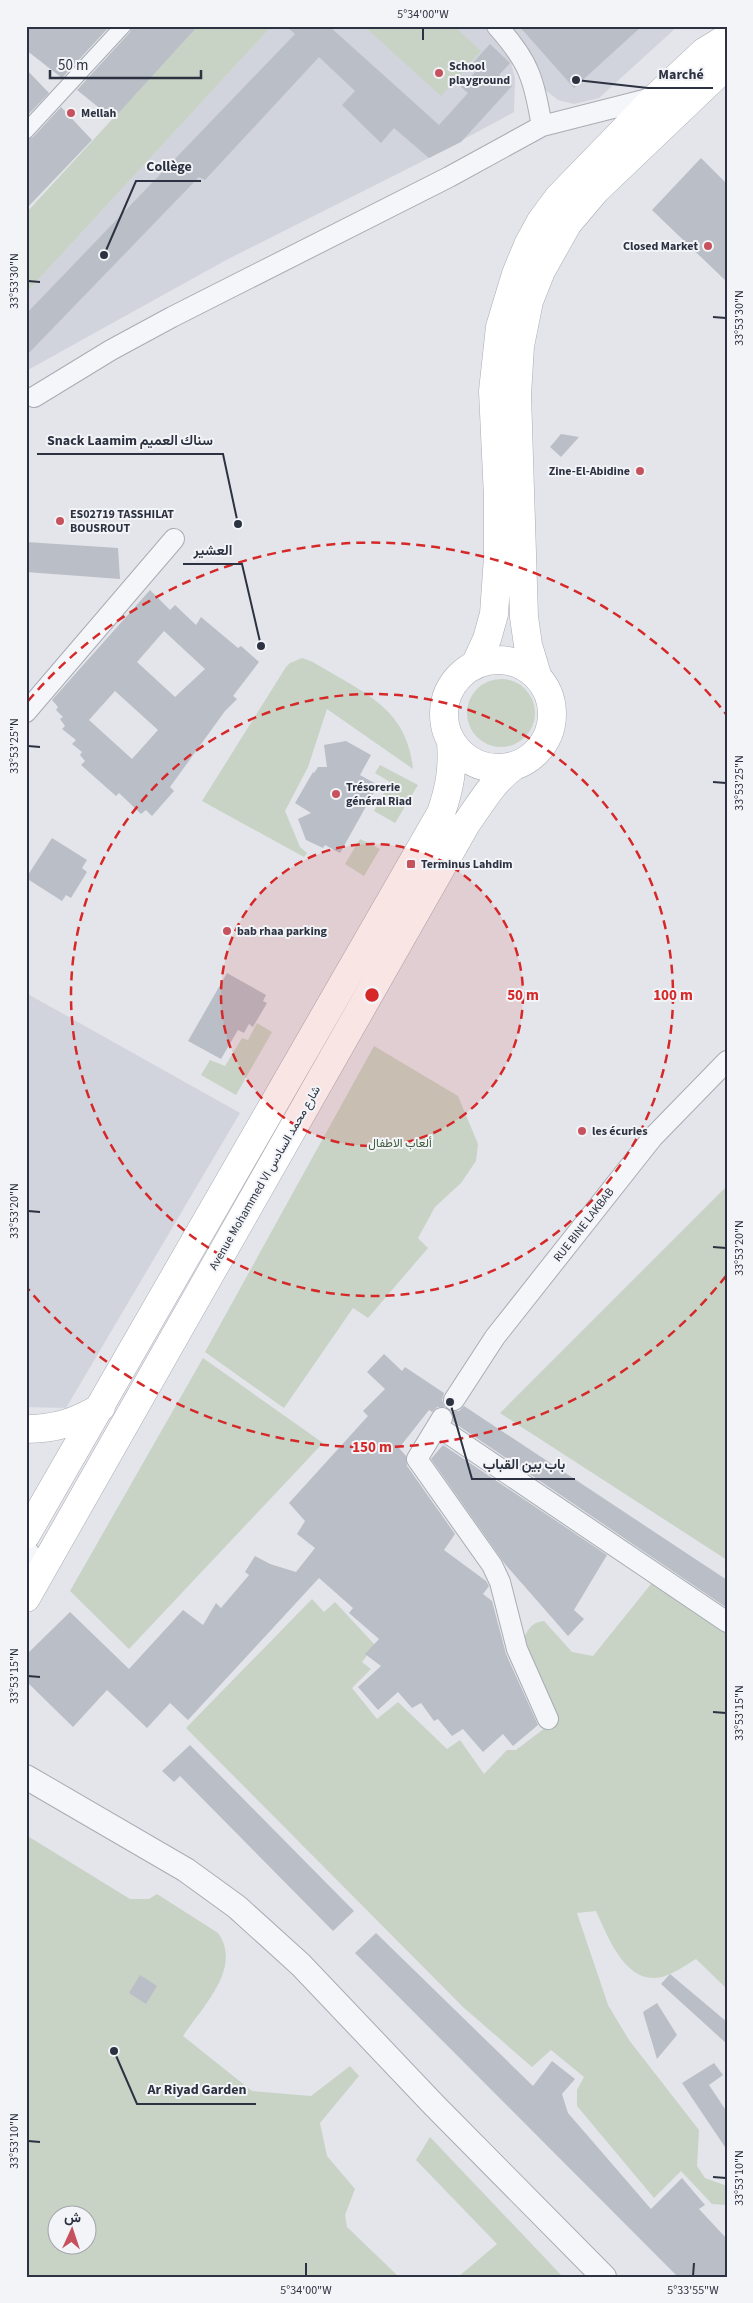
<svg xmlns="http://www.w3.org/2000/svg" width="753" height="2303" viewBox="0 0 753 2303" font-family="'Source Sans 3',Vazirmatn,sans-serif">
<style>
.built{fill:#d1d4dc}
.green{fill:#c8d3c5;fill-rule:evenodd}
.building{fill:#babec6;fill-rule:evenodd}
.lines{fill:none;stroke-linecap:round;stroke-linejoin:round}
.pedestrian-casing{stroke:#a8acb4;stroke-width:17}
.minor-casing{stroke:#a8acb4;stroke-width:22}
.tertiary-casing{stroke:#a8acb4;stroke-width:26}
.secondary-casing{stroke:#a8acb4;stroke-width:29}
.pedestrian{stroke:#f5f6f9;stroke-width:15}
.minor{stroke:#f5f6f9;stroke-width:20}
.tertiary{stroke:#f5f6f9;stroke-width:24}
.secondary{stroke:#fff;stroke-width:28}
.ticks{fill:none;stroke:#2c3241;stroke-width:2}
.ring{fill:none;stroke:#d62828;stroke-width:2.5;stroke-dasharray:9 6}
.poi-dot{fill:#c5525d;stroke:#f3f4f7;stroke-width:2}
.labels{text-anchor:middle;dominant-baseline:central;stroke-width:4;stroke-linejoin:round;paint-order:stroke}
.poi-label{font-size:12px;font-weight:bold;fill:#2c3241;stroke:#f3f4f7;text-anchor:start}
.park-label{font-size:12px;fill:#3f5c3a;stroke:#f3f4f7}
.street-label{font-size:12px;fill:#2c3241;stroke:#f3f4f7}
.centre{fill:#d62828;stroke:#f3f4f7;stroke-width:2.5}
.ring-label{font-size:15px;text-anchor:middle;font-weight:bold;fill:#d62828;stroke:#f3f4f7;stroke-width:4;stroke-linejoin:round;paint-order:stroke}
.leader{fill:none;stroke:#2c3241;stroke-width:2}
.callout-dot{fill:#2c3241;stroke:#f3f4f7;stroke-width:2}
.callout-label{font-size:14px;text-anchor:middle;font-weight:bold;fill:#2c3241;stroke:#f3f4f7;stroke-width:4;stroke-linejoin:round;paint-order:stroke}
.neatline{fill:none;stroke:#2c3241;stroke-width:2}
.ticks-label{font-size:12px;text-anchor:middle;fill:#2c3241}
</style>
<rect width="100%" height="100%" fill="#e3e5ea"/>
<!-- built -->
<path class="built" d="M272,26H678L599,98L574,104L558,100L511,63L515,78L514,112L429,158L228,259L26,371V293Z
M26,993L240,1113L66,1408L26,1407Z"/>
<!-- green -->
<path class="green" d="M198,26H272L26,293V213Z
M364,26H454L481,51L441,96Z
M302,658L313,662C361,692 407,706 413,769L327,709L308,767L285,811L300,847L307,853L304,857L202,801L286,667L290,663Z
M467 713a34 34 0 1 1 68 0a34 34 0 1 1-68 0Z
M380,765L418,785L395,823L374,811L390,782L375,773Z
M360,839L380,849L364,876L345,864Z
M257,1023L272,1032L236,1095L201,1075L210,1060L225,1066L242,1038L248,1040Z
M374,1046L458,1096L478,1144L476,1161L461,1183L435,1207L418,1238L428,1248L368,1318L353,1308L284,1408L205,1352Z
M727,1186V1560L500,1413Z
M203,1358L323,1443L129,1649L70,1591Z
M655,1579L727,1632V1989L696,1959C686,1965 673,1974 662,1977C626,1986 608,1937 596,1911L577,1913L608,2005L629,2040L699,2130L697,2166L705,2178L727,2186V2205L712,2204L681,2171L654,2198L577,2106V2090L584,2077L551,2050L532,2067L463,2007L186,1728L312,1599L324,1612L335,1602L375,1645L362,1662L371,1669L352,1688L377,1719L398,1702L447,1749L460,1740L484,1774L507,1750H516L558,1718L540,1690L523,1640C528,1629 532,1622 544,1621L572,1652L593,1656Z
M26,1835L130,1899H149L157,1894L218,1933C243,1968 202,2007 183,2036L252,2091L311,2096L350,2066L359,2076L320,2123L327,2156L355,2189L345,2215L347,2227L399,2277H26ZM58,2216H88V2246H58Z
M430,2137L563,2277H458L497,2244L416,2160Z"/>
<!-- building -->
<path class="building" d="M26,26H110L62,78L26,50Z
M132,26H198L113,119L77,90L130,32Z
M286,26H329L439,125L468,93L461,87L476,71L470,66L490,44L510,63L499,75L512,86L461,142L429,158L394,128L381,143L342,105L355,91L319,57L205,180L199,177L26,356V314L295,34Z
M519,26H642L574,88Z
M26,69L49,93L26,117Z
M61,107L92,140L26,209V140L33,137Z
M701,158L727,184V282L652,210Z
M561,434L579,437L561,457L550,447Z
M26,542L118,548L120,579L26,572Z
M150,590L170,610L175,605L196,625L201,617L238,648L241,646L259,662L233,696L237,699L225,711L170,787L174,791L152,816L146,810L141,814L119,793L116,796L81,765L85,761L80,755L82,752L72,744L76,740L62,729L65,726L60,719L63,717L56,710L58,707L52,700ZM164,631L205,669L175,697L137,662ZM115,691L158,730L132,759L89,720Z
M346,741L371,755L360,775L378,785L340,853L325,845L323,848L306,840L298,819L311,813L295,803L313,772L314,773L318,767H327L324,745Z
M52,838L87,860L82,868L87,872L71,898L66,895L62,901L26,878Z
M227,973L266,995L263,1001L267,1003L253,1027L249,1024L244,1033L238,1030L221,1059L188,1041Z
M384,1354L402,1371L405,1367L444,1393L442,1400L445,1407H437L432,1412L429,1410L399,1448L406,1456L407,1466L455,1534L444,1550L486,1581L489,1586L483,1594L492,1601L506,1654L538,1725L513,1746L503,1734L483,1752L463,1729L452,1736L438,1719L434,1721L421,1703L412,1708L398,1692L378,1710L358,1687L381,1666L365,1654L379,1639L349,1613L353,1608L319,1578L188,1720L170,1703L147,1728L107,1690L73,1727L26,1681V1655L70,1612L129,1669L183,1610L203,1625L216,1603L221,1608L249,1575L245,1572L255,1556L270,1564L296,1572L315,1548L297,1534L305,1521L289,1503L368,1416L363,1411L385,1389L367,1372Z
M464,1406L727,1580V1608L453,1422L452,1411H459Z
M443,1445L607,1555L574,1610L584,1619L568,1636L505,1564L431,1459Z
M190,1745L354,1911L333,1931L180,1776L174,1782L162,1771Z
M376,1933L533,2086L552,2061L575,2079L562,2094L568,2113L651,2209L682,2178L705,2205L699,2209L727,2239V2277H678L355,1953Z
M670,1974L727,2022V2044L661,1984Z
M140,1975L157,1986L146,2004L129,1993Z
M657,2003L677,2035L657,2059L643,2012Z
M714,2063L723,2075L709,2085L727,2112V2150L682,2083Z"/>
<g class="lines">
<!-- pedestrian casing -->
<g class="pedestrian-casing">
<path id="pedestrian" d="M26,131L123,26"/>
</g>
<!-- minor casing -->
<g class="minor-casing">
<path id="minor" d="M497,26C530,63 533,78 542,126
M34,397L111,350L172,317L449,177L542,126L656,97
M26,712L174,539
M454,1400L495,1337L653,1137L727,1061
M442,1418L417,1459L492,1565L500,1582L517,1649L548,1719
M437,1426L727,1622"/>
</g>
<!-- tertiary casing -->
<g class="tertiary-casing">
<path id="tertiary" d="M26,1552L41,1571
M26,1777L186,1870L237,1907L301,1965L434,2105L604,2277"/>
</g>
<!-- secondary casing -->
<g class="secondary-casing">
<path id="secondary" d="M444 714a54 54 0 1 1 108 0a54 54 0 1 1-108 0Z
M475,665L487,639L494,614L498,557V497L493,391L500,327L516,274L528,245L541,221L558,198L656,97L704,52L727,38
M537,675L528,645L524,617L517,395L520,346L529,301L541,271L568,223L596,190L727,65
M26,1429C55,1429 77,1422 101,1407
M26,1535L441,813C450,787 453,769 451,741
M26,1598L466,824C481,803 493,781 514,766"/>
</g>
<!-- pedestrian -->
<use href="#pedestrian" class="pedestrian"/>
<!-- minor -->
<use href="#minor" class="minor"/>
<!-- tertiary -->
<use href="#tertiary" class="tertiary"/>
<!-- secondary -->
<use href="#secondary" class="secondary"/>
</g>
<!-- ticks -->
<path class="ticks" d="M423,40V28M28,281L40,282M713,317L726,318M28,746L40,747M713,782L726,783M28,1211L40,1212M713,1247L726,1248M28,1676L40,1677M713,1712L726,1713M28,2141L40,2142M713,2177L726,2178M306,2276V2263M693,2276L694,2263"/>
<!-- distance rings -->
<circle cx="372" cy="995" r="151" fill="#d62828" fill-opacity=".12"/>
<g class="ring">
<circle cx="372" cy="995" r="151"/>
<circle cx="372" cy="995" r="301"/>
<path d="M726 1276A452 452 0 0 1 28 1289M28 701A452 452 0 0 1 726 714"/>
</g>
<!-- markers -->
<g class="poi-dot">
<circle cx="439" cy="73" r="5"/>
<circle cx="71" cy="113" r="5"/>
<circle cx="708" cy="246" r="5"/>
<circle cx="640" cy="471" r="5"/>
<circle cx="60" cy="521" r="5"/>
<circle cx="336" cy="794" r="5"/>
<rect x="406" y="859" width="10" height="10" rx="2.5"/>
<circle cx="227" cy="931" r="5"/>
<circle cx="582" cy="1131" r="5"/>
</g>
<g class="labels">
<!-- poi labels -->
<g class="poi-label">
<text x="449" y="66">School<tspan x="449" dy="14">playground</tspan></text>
<text x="81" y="113">Mellah</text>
<text x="698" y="246" text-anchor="end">Closed Market</text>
<text x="630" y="471" text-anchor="end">Zine-El-Abidine</text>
<text x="70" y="514">ES02719 TASSHILAT<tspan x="70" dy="14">BOUSROUT</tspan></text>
<text x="346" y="787">Trésorerie<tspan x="346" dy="14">général Riad</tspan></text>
<text x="421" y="864">Terminus Lahdim</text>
<text x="237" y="931">bab rhaa parking</text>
<text x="592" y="1131">les écuries</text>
</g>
<!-- park labels -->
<g class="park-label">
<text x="400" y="1143">ألعاب الاطفال</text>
</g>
<!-- street labels -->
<g class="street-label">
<text transform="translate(265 1178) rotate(-60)">Avenue Mohammed VI شارع محمد السادس</text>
<text transform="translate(584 1225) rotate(-52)">RUE BINE LAKBAB</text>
</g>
</g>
<circle cx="372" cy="995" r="8" class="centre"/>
<g class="ring-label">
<text x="523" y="1000">50 m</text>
<text x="673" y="1000">100 m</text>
<text x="372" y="1452">150 m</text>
</g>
<!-- callouts -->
<path class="leader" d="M576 80L648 88H713M104 255L136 181H201M238 524L223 454H37M261 646L242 564H183M450 1402L472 1479H575M114 2051L137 2104H256"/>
<g class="callout-dot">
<circle cx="576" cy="80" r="5"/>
<circle cx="104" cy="255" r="5"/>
<circle cx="238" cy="524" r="5"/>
<circle cx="261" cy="646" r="5"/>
<circle cx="450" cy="1402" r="5"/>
<circle cx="114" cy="2051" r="5"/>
</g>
<g class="callout-label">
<text x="681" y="79">Marché</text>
<text x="169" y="171">Collège</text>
<text x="130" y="445">Snack Laamim سناك العميم</text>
<text x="213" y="555">العشير</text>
<text x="524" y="1469">باب بين القباب</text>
<text x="197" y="2094">Ar Riyad Garden</text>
</g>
<!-- border -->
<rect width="753" height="2303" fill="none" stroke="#f3f4f7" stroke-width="55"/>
<!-- north arrow -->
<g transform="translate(72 2230) rotate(3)"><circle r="24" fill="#f3f4f7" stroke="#a3a6ae"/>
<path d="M0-4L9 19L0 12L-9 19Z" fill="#c5525d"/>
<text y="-8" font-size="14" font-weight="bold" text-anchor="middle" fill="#2c3241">ش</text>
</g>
<!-- scale -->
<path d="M50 70v8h151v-8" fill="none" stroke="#2c3241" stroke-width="2.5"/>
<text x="58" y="70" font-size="15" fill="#2c3241" stroke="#f3f4f7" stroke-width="4" paint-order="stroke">50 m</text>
<rect x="28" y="28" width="698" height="2248" class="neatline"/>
<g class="ticks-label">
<text x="423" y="18">5°34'00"W</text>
<text transform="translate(14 281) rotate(-90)" y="4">33°53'30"N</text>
<text transform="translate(739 318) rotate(-90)" y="4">33°53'30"N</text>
<text transform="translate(14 746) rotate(-90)" y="4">33°53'25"N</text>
<text transform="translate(739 783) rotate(-90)" y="4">33°53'25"N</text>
<text transform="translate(14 1211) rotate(-90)" y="4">33°53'20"N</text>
<text transform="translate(739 1248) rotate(-90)" y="4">33°53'20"N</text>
<text transform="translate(14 1676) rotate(-90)" y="4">33°53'15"N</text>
<text transform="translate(739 1713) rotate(-90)" y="4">33°53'15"N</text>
<text transform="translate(14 2141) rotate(-90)" y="4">33°53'10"N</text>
<text transform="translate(739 2178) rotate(-90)" y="4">33°53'10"N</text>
<text x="306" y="2294">5°34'00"W</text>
<text x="693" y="2294">5°33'55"W</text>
</g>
</svg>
